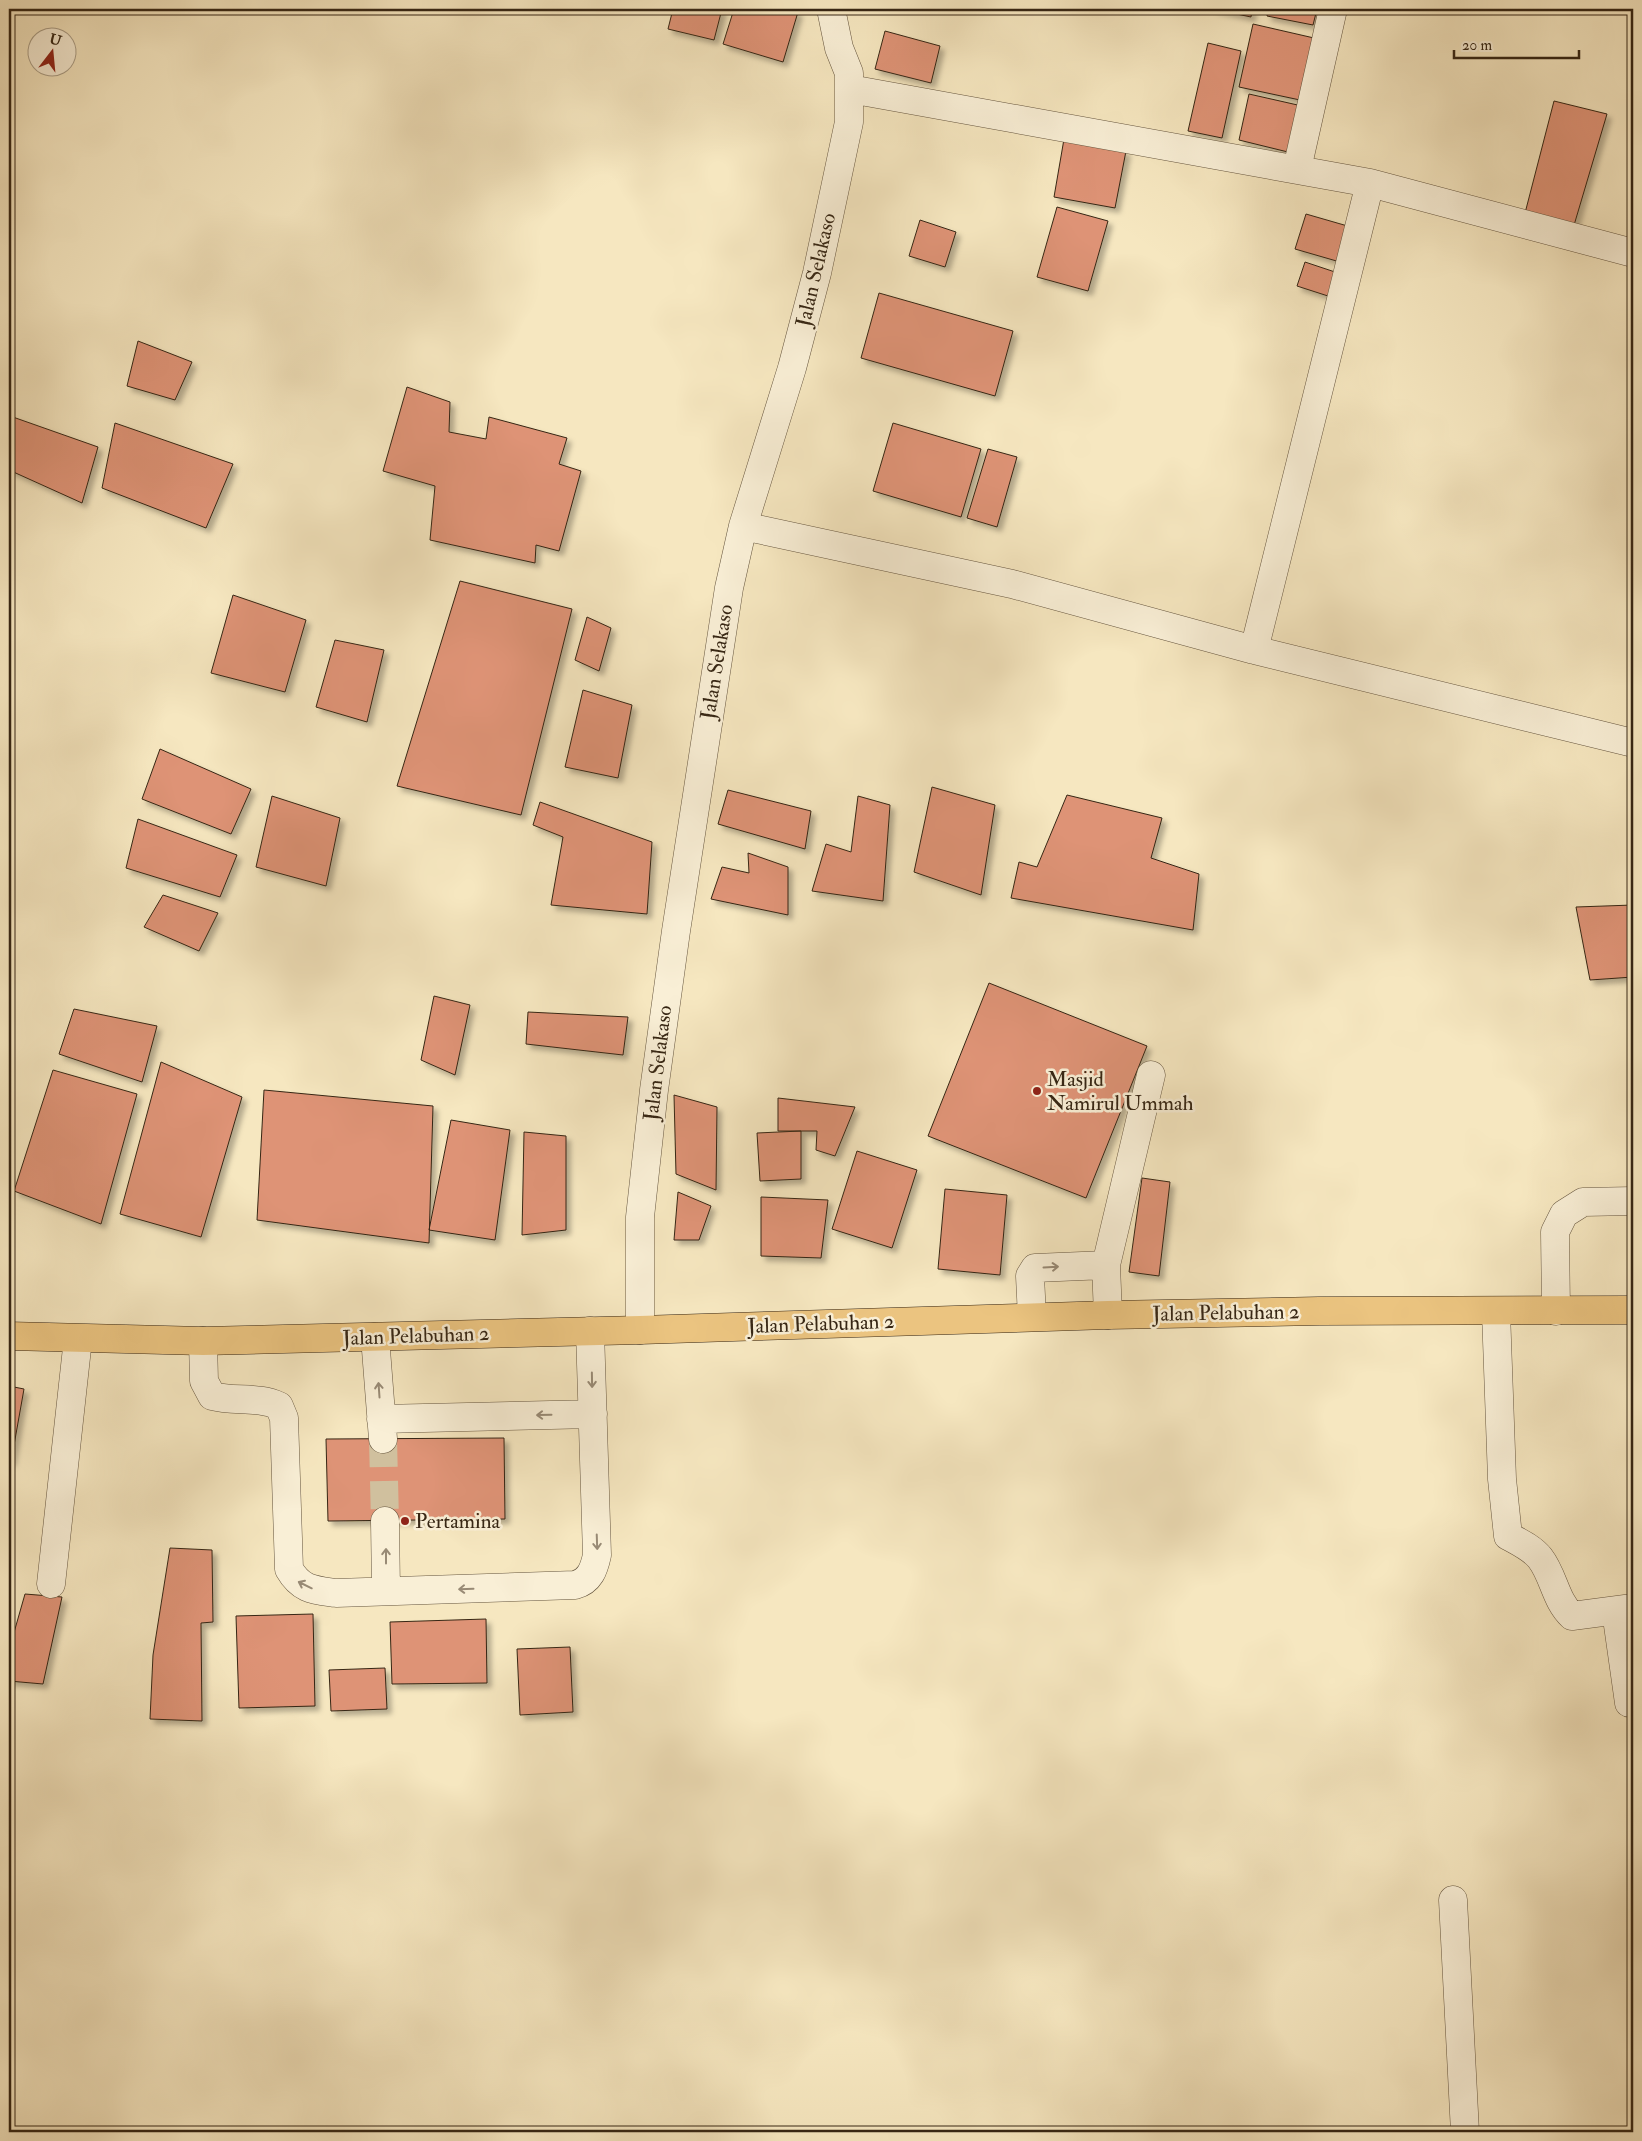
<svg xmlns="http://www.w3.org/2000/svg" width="1642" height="2141" viewBox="0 0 1642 2141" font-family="'IM FELL Double Pica',serif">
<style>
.building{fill:#de9376;stroke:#362614;filter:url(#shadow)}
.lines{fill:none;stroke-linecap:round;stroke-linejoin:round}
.minor-tunnel{stroke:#d0c09e;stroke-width:28;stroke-dasharray:28 14;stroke-linecap:butt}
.minor-casing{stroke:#66563f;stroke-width:29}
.major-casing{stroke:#362614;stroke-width:29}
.minor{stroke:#f9efd6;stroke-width:28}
.major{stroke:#ebc480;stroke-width:28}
.oneway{stroke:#988a75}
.poi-dot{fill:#8f2418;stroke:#f9efd6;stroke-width:2}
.labels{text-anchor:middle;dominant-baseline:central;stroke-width:5;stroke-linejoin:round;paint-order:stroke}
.street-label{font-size:21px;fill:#362614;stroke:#f9efd6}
.poi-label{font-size:21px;fill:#362614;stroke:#f9efd6;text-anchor:start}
</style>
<defs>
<filter id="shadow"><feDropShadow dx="4.5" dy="4.5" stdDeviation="2.5" flood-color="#0004"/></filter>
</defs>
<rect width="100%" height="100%" fill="#f6e7c0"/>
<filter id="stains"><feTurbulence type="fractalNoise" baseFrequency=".004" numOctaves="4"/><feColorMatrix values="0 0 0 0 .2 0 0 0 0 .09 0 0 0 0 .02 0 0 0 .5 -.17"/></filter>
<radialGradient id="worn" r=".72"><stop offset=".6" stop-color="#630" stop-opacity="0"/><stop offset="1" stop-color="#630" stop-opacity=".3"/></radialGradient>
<!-- building -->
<path class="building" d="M673,9H722L714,40L668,29Z
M734,9H786L798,12L783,62L723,44Z
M1213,9H1252L1251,17Z
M1268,9H1317L1313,25L1267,16Z
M1253,24L1314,38L1300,100L1239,87Z
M885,31L940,46L931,83L875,69Z
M1208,43L1241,51L1222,138L1188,131Z
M1249,94L1302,106L1292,153L1239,140Z
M1554,101L1607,114L1572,232L1524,217Z
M1064,139L1126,151L1115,208L1054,197Z
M1057,207L1108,221L1088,291L1037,277Z
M1306,214L1351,227L1340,262L1295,249Z
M920,220L956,232L945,267L909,256Z
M1305,262L1335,272L1328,296L1297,286Z
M879,293L1013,331L995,396L861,358Z
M138,341L192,362L175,400L127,386Z
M407,387L450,402L449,432L486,439L489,417L567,438L559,464L581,471L559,551L536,545L535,563L430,540L435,486L383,471Z
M10,416L98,447L82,503L9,470Z
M115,423L233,464L206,528L102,488Z
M893,423L981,449L961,517L873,491Z
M988,449L1017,457L997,527L967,518Z
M460,581L572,609L521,815L397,786Z
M233,595L306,620L285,692L211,673Z
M587,617L611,628L599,671L575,660Z
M335,640L384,650L367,722L316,707Z
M583,690L632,705L618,778L565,767Z
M160,749L251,789L231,834L142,799Z
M932,787L995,805L981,895L914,872Z
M728,790L811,811L805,849L718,824Z
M1067,795L1162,818L1151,858L1199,874L1193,930L1011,898L1019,862L1037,867Z
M272,796L340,818L326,886L256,867Z
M858,796L890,805L883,901L812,891L826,844L851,852Z
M540,802L652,842L647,914L551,905L563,837L533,825Z
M138,819L237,855L220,897L126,868Z
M748,853L788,867V915L711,899L722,867L749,873Z
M163,895L218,913L199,951L144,927Z
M1633,905V977L1590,980L1576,907Z
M989,983L1147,1046L1086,1198L928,1136Z
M434,996L470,1005L455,1075L421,1060Z
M74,1009L157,1026L142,1082L59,1054Z
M528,1012L628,1017L623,1055L526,1044Z
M161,1062L242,1097L201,1237L120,1214Z
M53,1070L137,1094L101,1224L14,1191Z
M264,1090L433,1106L429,1243L257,1220Z
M674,1095L717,1107L716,1190L676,1174Z
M778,1098L855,1107L835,1156L816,1150L817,1131H778Z
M451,1120L510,1130L495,1240L429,1230Z
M801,1131V1179L760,1181L757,1133Z
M524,1132L566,1136V1230L522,1235Z
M857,1151L917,1170L892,1248L832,1229Z
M1142,1178L1170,1182L1159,1276L1129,1272Z
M945,1189L1007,1195L1000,1275L938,1269Z
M678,1192L711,1206L699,1240H674Z
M761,1197L828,1200L821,1258L761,1256Z
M9,1386L24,1389L11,1462L9,1461Z
M504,1438L505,1519L328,1521L326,1439Z
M170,1548L212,1550L213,1622L201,1623L202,1721L150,1719L153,1655Z
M25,1594L62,1597L43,1684L9,1681V1650Z
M313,1614L315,1706L239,1708L236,1616Z
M486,1619L487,1683L392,1684L390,1622Z
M570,1647L573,1712L520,1715L517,1649Z
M385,1668L387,1709L331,1711L329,1670Z"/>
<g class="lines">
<!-- minor-tunnel -->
<path class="minor-tunnel" d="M383,1439L385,1521"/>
<!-- minor casing -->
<g class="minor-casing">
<path id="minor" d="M850,89L1370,183L1633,253
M1297,169L1333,9
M743,526L1012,584L1254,650L1633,743
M1254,650L1370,183
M1556,1311L1555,1232L1564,1214L1583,1202L1633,1201
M1496,1312L1502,1479L1508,1536C1519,1542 1532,1548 1540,1558C1554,1576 1555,1600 1572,1616L1633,1608
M1108,1315L1106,1265L1151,1075
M1032,1317L1030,1276L1035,1268L1106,1265
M640,1330V1217L654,1090L676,931L729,588L743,526L792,368L817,273L849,122V73L839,48L831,9
M375,1337L383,1439
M203,1341L204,1381L212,1396C234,1402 258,1396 279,1406L284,1418L289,1569C301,1590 314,1590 336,1593L575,1585C590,1581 594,1569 597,1555L590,1331
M381,1419L593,1414
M385,1521L386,1591
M51,1584L78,1339
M1616,1611L1629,1703
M1453,1900L1465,2132"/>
</g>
<!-- major casing -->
<g class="major-casing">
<path id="major" d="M9,1336L203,1341L640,1330L1108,1315L1319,1311L1633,1310"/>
</g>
<!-- minor -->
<use href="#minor" class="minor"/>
<!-- major -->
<use href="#major" class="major"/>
</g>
<!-- one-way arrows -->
<defs><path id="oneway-shaft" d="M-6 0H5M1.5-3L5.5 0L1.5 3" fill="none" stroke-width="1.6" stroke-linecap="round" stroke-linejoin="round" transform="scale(1.25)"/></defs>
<g class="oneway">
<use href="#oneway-shaft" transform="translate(1051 1267) rotate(-3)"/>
<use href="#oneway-shaft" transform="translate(592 1380) rotate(89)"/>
<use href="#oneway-shaft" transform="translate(379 1390) rotate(-94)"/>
<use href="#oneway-shaft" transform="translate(544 1415) rotate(179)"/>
<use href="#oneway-shaft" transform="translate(597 1542) rotate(88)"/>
<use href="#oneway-shaft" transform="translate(386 1556) rotate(-90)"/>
<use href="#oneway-shaft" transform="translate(305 1585) rotate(-154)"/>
<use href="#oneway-shaft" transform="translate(466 1589) rotate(178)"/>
</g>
<!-- markers -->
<g class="poi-dot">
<circle cx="1037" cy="1091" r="5"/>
<circle cx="405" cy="1521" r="5"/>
</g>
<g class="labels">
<!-- street labels -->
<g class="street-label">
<text transform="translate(816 270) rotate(-77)">Jalan Selakaso</text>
<text transform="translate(717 662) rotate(-81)">Jalan Selakaso</text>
<text transform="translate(658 1063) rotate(-83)">Jalan Selakaso</text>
<text transform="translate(1226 1313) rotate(-1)">Jalan Pelabuhan 2</text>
<text transform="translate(821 1324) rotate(-2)">Jalan Pelabuhan 2</text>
<text transform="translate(416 1336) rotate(-2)">Jalan Pelabuhan 2</text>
</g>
<!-- poi labels -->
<g class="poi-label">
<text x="1047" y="1079">Masjid<tspan x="1047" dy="24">Namirul Ummah</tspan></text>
<text x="415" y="1521">Pertamina</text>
</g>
</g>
<!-- margin -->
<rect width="1642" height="2141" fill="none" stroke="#f6e7c0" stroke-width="30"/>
<rect x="10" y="10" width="1622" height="2121" fill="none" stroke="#362614" stroke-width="2.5"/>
<rect x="15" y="15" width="1612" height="2111" fill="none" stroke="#362614"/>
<!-- north arrow -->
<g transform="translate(52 52) rotate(16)"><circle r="24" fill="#f9efd6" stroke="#ab9f88"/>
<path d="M0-4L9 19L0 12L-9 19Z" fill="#8f2418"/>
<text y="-8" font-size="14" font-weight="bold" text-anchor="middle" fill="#362614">U</text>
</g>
<!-- scale -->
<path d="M1454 50v8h125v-8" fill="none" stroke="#362614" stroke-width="2.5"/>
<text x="1462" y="50" font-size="15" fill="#362614" stroke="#f9efd6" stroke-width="4" paint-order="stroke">20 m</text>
<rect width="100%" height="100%" filter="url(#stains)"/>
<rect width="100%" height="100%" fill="url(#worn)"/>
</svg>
